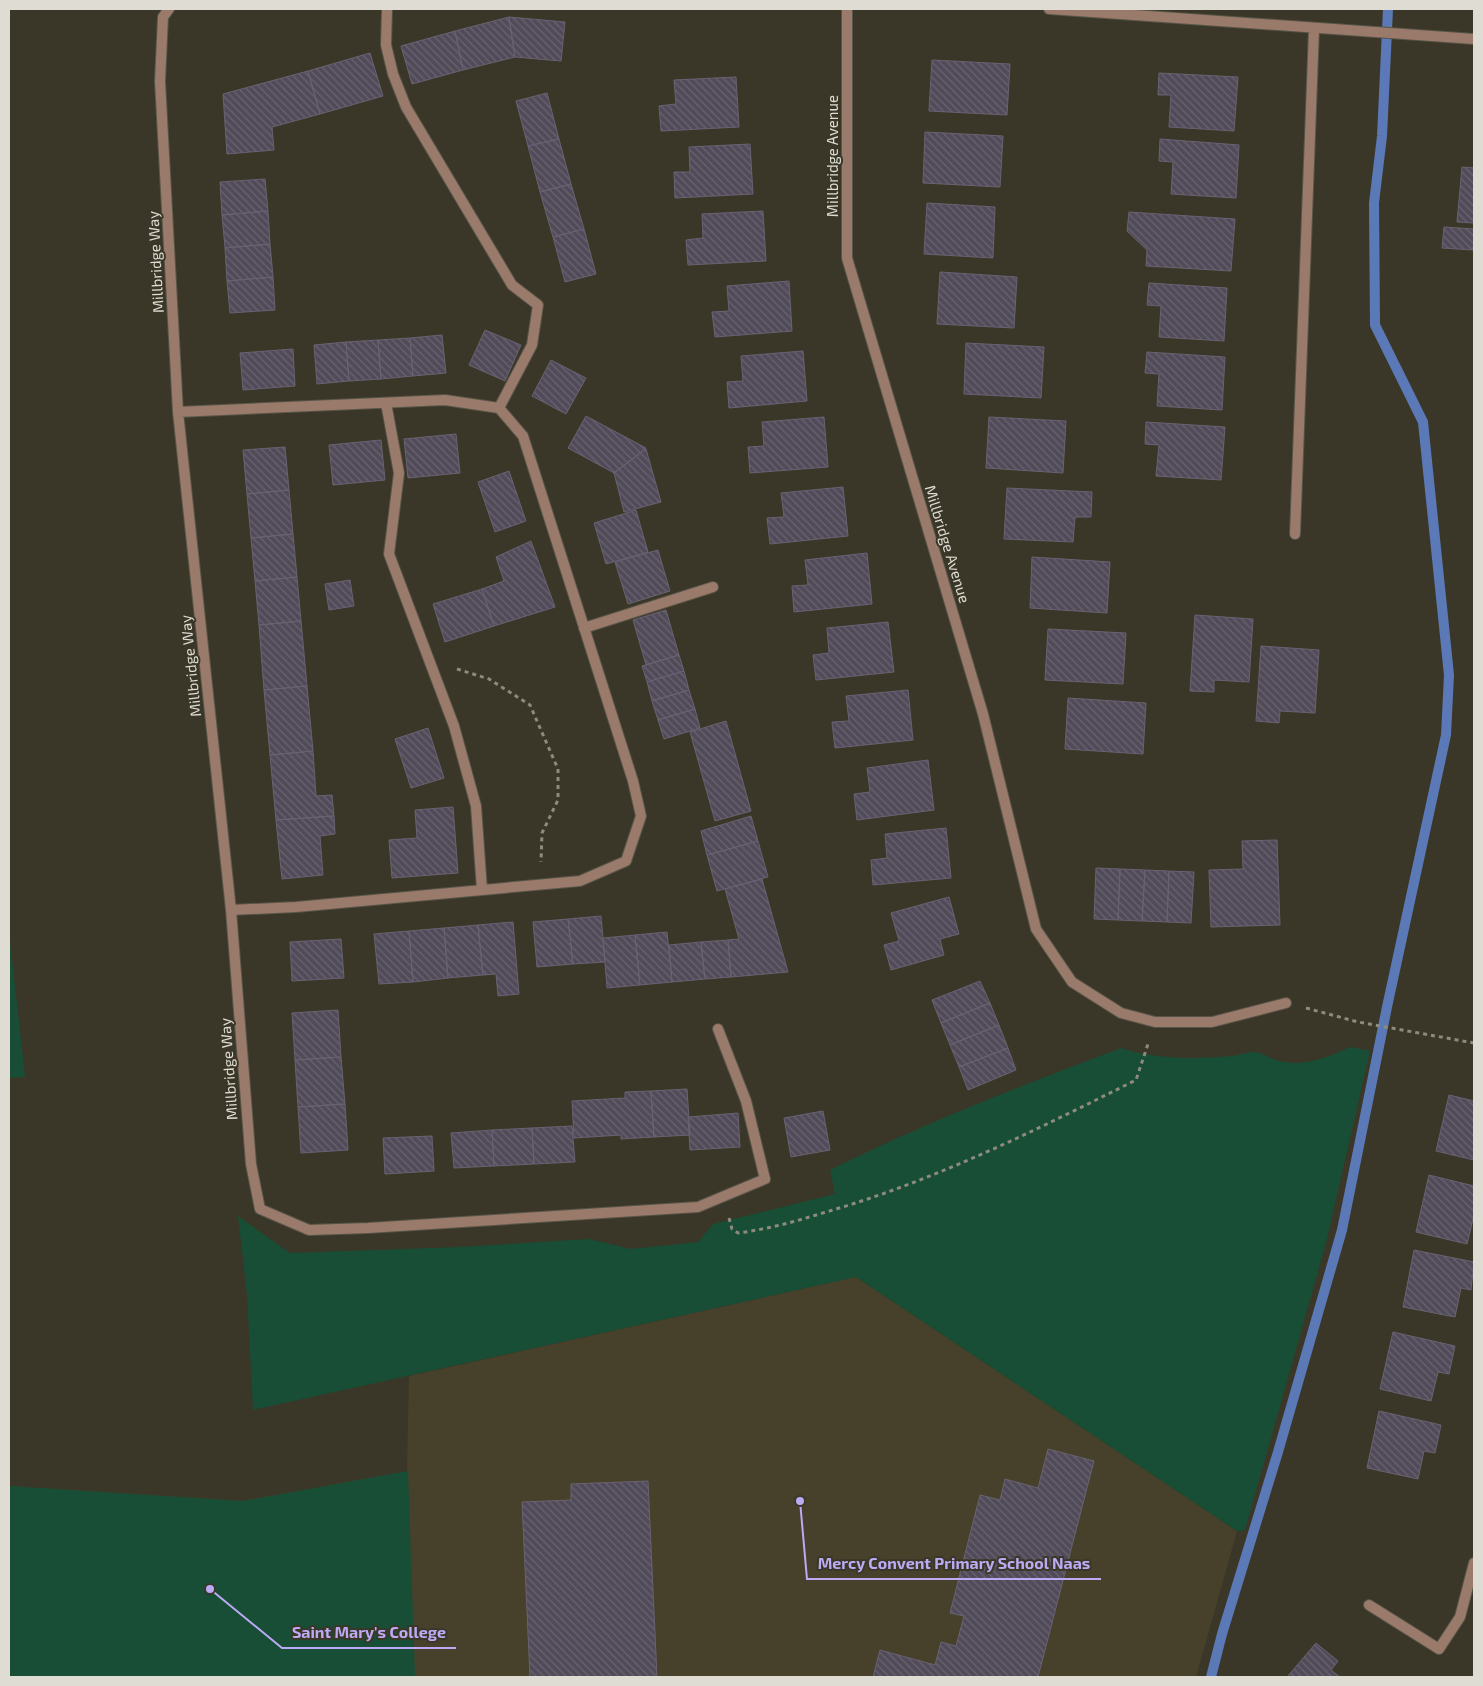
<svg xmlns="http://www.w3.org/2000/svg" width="1483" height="1686" viewBox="0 0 1483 1686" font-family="'Exo 2',sans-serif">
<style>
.built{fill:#47412b}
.green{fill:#174e35}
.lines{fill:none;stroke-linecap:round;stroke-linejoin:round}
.stream{stroke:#5b79b6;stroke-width:10}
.building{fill:url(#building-back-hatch);stroke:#696272}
.service-casing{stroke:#585547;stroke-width:12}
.minor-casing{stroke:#585547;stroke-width:12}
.path{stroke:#8d8a7e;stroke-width:3;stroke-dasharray:4 4;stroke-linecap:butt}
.service{stroke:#997a6b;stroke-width:10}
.minor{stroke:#997a6b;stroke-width:10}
.labels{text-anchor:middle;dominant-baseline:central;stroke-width:4;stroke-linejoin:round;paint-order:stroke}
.street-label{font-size:15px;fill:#dedcd3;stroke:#3b3728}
.leader{fill:none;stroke:#bcaaf5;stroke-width:2}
.callout-dot{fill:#bcaaf5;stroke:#3b3728;stroke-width:2}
.callout-label{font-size:16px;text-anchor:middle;font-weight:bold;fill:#bcaaf5;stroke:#3b3728;stroke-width:4;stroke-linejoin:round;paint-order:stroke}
</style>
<defs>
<pattern id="building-back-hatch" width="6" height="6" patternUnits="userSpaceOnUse" patternTransform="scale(1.25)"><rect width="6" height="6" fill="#504a59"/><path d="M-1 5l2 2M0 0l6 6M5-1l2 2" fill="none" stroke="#696470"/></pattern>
</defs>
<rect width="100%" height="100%" fill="#3b3728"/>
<!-- built -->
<path class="built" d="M856,1277L1237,1531L1196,1677H9V1486L243,1501L407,1471L409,1376Z"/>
<!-- green -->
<path class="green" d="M9,932L25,1077L9,1078Z
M1350,1047L1370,1051L1326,1243L1245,1530L1237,1531L856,1277L253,1410L247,1295L238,1216L290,1253L460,1247L589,1239L631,1249L698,1242L713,1224L835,1194L830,1170C924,1123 1023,1085 1121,1048C1157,1060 1195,1059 1232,1056C1239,1055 1247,1052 1254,1052C1261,1052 1269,1058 1276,1060C1302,1068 1326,1058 1350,1047Z
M408,1471L415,1677H9V1486L243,1501Z"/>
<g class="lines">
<!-- stream -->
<path class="stream" d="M1211,1677L1222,1634L1278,1452L1342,1230L1387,1007L1446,735L1449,675L1423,422L1375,325L1374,203L1382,136L1388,9"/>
</g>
<!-- building -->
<path class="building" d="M509,17L565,22L561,61L515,57Z
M509,17L515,57L463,70L455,31Z
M455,31L463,70L412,84L401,46Z
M370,53L383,96L320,114L308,71Z
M932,60L1010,64L1007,115L929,111Z
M308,71L320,114L272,127L274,150L227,154L223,94Z
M1159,73L1238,77L1234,131L1169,127L1171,95H1158Z
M736,77L739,127L661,131L659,106L676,104L674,80Z
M547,93L559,139L528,146L516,101Z
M925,132L1003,136L1000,187L923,183Z
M559,139L571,184L540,192L528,146Z
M1160,139L1239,145L1236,198L1171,194L1173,162L1159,161Z
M750,144L753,194L675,198L674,172H690L689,147Z
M1462,167L1474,168V223L1457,222Z
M265,179L268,211L222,215L220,182Z
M571,184L584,229L553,237L540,192Z
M927,203L995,207L993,258L924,254Z
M268,211L270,244L225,248L222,215Z
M763,211L766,261L688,265L686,240L703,238L702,214Z
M1129,212L1235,219L1231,271L1146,266L1147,250L1127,231Z
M1444,227L1474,229L1473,250L1442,248Z
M584,229L596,274L565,282L553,237Z
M270,244L273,277L227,281L225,248Z
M940,272L1017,277L1014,328L937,324Z
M273,277L275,310L230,313L227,281Z
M789,281L792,331L715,337L712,312L729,311L727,286Z
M1149,283L1227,288L1224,341L1159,337L1161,306L1147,305Z
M485,330L521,345L505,381L469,365Z
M442,335L446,373L413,376L410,338Z
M410,338L413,376L381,379L378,340Z
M378,340L381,379L349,381L346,342Z
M346,342L349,381L317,384L314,345Z
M966,343L1044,347L1041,398L964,394Z
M293,349L295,386L243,390L240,353Z
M803,351L807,401L729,408L727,382L743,381L741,356Z
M1147,352L1225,357L1222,410L1157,406L1159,374L1145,373Z
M551,360L586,378L566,414L532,396Z
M586,416L646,448L645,449L614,473L568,448Z
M824,417L828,467L750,473L748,447L764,446L762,422Z
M989,417L1066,421L1063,473L986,468Z
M1146,422L1225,427L1221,480L1156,476L1159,445L1145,444Z
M456,434L460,473L408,478L404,439Z
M381,440L385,480L333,485L329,445Z
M285,447L289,490L247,494L243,450Z
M646,449L661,502L624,512L614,473Z
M509,471L526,521L495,532L478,482Z
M843,487L848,536L770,544L767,518L784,517L781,493Z
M1007,488L1092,492L1091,517H1075L1073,542L1004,539Z
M289,490L293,534L251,538L247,494Z
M636,510L648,552L606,564L594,523Z
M293,534L297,577L255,581L251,538Z
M531,541L555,607L494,626L482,589L504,581L496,557Z
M658,550L670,591L628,604L615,562Z
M867,553L872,604L794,612L792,586L808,585L805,560Z
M1032,557L1110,562L1107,613L1030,608Z
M297,577L301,621L259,625L255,581Z
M350,580L354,606L329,610L325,584Z
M482,589L494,626L445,642L433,604Z
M666,610L679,655L646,665L633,620Z
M1195,615L1253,619L1249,682L1214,680V692L1190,691Z
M301,621L307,686L264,690L259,625Z
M888,622L894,672L816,680L813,655L829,653L827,628Z
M1048,629L1126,633L1123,684L1045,680Z
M1261,646L1319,650L1315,713L1280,711L1279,723L1256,721Z
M679,655L684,671L647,682L642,666Z
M684,671L689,690L652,701L647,682Z
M307,686L313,751L270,755L264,690Z
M689,690L695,709L658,720L652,701Z
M908,690L913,740L835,748L832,722L849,721L846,696Z
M1068,698L1146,703L1143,754L1065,749Z
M695,709L700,728L664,739L658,720Z
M726,721L751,811L715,821L690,732Z
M428,728L444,778L411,788L395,739Z
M313,751L316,796L332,795L334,816L276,820L270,755Z
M928,760L934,810L857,820L854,794L870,792L867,768Z
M453,807L458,873L392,878L389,840L417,838L415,810Z
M334,816L335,834L320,836L323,875L282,879L276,820Z
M751,816L758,841L707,855L701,831Z
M946,828L951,878L873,885L871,860L887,858L885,834Z
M1277,840L1280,925L1211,927L1209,870L1243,869L1242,841Z
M758,841L768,877L717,891L707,855Z
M1096,868L1120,869L1118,920L1094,919Z
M1120,869L1145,870L1142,921L1118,920Z
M1145,870L1169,871L1167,922L1142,921Z
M1169,871L1194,872L1191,923L1167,922Z
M762,879L788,972L731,977L728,940L739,939L725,889Z
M949,897L959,934L940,939L944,955L891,970L884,945L899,941L891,913Z
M601,916L605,962L573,964L568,919Z
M568,919L573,964L537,967L533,922Z
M513,922L519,994L498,996L496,974L483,975L478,925Z
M478,925L483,975L448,978L444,928Z
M444,928L448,978L413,982L409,931Z
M409,931L413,982L379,984L374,934Z
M667,932L672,982L640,985L635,935Z
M635,935L640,985L607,988L603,938Z
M341,939L344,978L292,981L290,942Z
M728,940L731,977L705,979L701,942Z
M701,942L705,979L672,982L669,945Z
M980,981L990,1003L941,1023L932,1000Z
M990,1003L999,1025L950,1045L941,1023Z
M338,1010L341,1057L295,1060L292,1013Z
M999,1025L1008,1048L959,1067L950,1045Z
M1008,1048L1016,1070L968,1090L959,1067Z
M341,1057L345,1104L298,1107L295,1060Z
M687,1089L690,1135L654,1137L651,1091Z
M651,1091L654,1137L621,1139V1135L574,1138L572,1101L625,1098V1092Z
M1449,1095L1474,1101V1160L1436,1151Z
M345,1104L348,1150L301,1153L298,1107Z
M823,1111L830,1150L791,1157L784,1118Z
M738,1113L740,1147L690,1150L688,1117Z
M572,1126L575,1162L534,1164L532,1128Z
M532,1128L534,1164L494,1166L492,1130Z
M492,1130L494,1166L454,1168L451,1133Z
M432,1136L434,1171L385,1174L383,1138Z
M1429,1175L1474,1186V1215L1467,1244L1416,1232Z
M1414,1250L1474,1262L1471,1290L1461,1288L1455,1317L1403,1307Z
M1393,1332L1455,1346L1449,1374L1438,1372L1431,1401L1380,1389Z
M1379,1411L1441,1425L1435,1453L1424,1451L1418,1479L1367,1468Z
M1048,1449L1094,1461L1038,1677H873L880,1650L935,1665L941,1642L956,1646L964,1616L950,1613L980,1495L1000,1500L1005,1479L1038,1488Z
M648,1481L657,1677H530L522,1502L571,1500V1484Z
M1316,1643L1338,1661L1331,1670L1340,1677H1287Z"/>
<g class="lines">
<!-- service casing -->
<g class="service-casing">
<path id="service" d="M584,628L713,587"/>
</g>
<!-- minor casing -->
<g class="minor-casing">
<path id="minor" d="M169,9L163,17L160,81L178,412L231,910L251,1164L260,1209L309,1230L368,1228L698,1207L765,1179L746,1101L718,1029
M387,9L386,45L393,74L406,107L512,285L538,305L532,345L499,408
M847,9V258L983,714L1036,929L1072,982L1121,1013L1155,1022H1212L1286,1003
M1049,9L1474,39
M386,403L399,473L389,554L454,726L476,806L482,890
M178,412L445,400L499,408L523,436L633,781L641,816L626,861L580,881L296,907L231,910
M1295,534L1314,29
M1369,1605L1439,1649L1460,1617L1474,1563"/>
</g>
<!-- path -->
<path class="path" d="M457,669L489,679L530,705L558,769V800L542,833L541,862
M1306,1008L1358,1022L1474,1043
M729,1218L732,1229L738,1233C769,1229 797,1221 826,1212C934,1181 1036,1130 1136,1080L1148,1044"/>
<!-- service -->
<use href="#service" class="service"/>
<!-- minor -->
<use href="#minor" class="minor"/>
</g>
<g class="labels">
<!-- street labels -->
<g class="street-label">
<text transform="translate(832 156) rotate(-90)">Millbridge Avenue</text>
<text transform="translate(155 262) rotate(-93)">Millbridge Way</text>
<text transform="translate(948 544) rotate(73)">Millbridge Avenue</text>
<text transform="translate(190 666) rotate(-96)">Millbridge Way</text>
<text transform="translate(228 1069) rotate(-94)">Millbridge Way</text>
</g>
</g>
<!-- callouts -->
<path class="leader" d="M800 1501L807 1579H1101M210 1589L282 1648H456"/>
<g class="callout-dot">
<circle cx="800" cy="1501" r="5"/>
<circle cx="210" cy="1589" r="5"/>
</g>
<g class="callout-label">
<text x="954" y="1569">Mercy Convent Primary School Naas</text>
<text x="369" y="1638">Saint Mary's College</text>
</g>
<!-- border -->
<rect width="1483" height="1686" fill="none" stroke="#dedcd3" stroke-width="20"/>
</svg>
